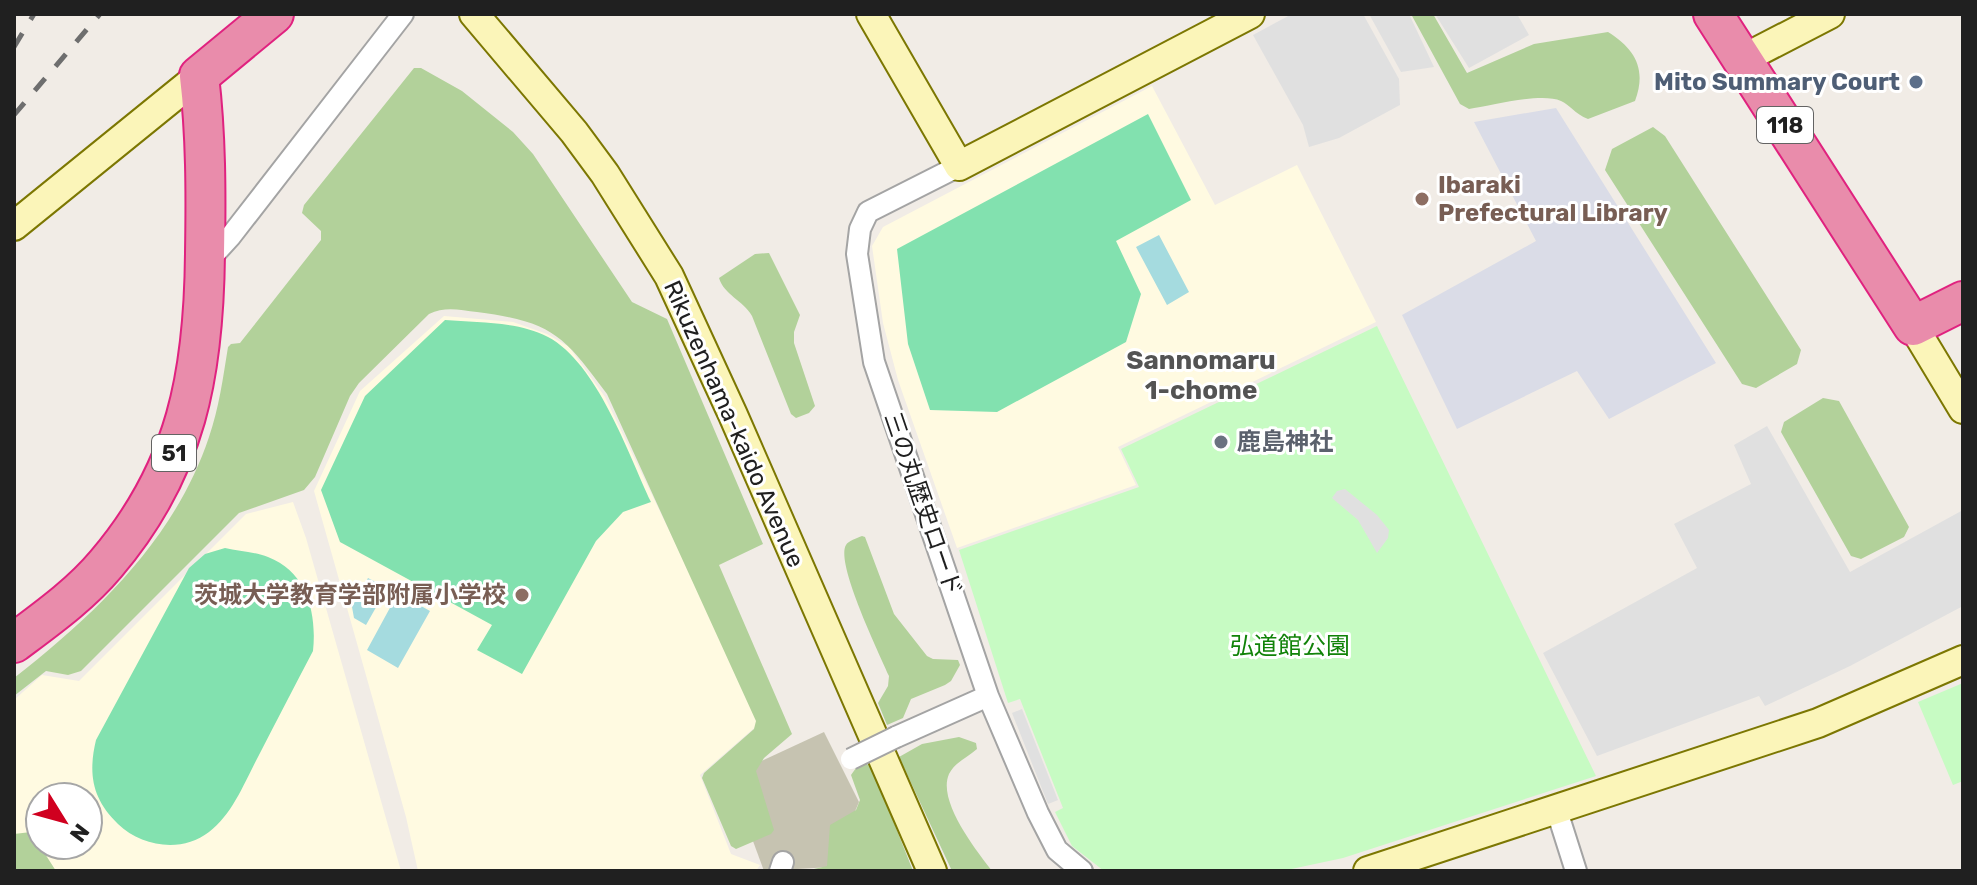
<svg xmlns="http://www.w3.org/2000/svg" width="1977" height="885" viewBox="0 0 1977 885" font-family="Rubik,'Noto Sans JP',sans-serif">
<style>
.education{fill:#fffae1;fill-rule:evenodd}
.construction{fill:#c6c3b1}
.forest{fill:#b2d19a}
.park{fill:#c7fbc3}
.pitch{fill:#82e1af}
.parking{fill:#e0e0e0}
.plaza{fill:#dadce7}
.water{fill:#a5dbdf}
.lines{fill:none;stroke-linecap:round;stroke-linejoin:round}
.street-casing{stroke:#a4a4a4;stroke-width:24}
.secondary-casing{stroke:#7c7702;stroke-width:32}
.highway-casing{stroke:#e0227f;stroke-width:42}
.street{stroke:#fff;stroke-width:20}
.secondary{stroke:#fbf5b9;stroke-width:28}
.highway{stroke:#e98cab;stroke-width:38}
.rail{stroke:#6e6e6e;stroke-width:5;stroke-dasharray:16 16;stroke-linecap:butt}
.street-bridge-casing{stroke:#a4a4a4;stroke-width:24;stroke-linecap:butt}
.street-bridge{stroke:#fff;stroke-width:20}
.service-dot{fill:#5c6f8a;stroke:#fff;stroke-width:3}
.education-dot{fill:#8d6e63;stroke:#fff;stroke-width:3}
.worship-dot{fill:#6b7280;stroke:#fff;stroke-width:3}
.labels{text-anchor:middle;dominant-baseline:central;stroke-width:6;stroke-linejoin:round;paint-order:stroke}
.shield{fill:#fff;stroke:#636363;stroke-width:2}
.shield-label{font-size:22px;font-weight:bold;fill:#202020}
.service-label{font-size:24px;font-weight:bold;fill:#4e5e75;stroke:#fff;text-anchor:end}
.education-label{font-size:24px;font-weight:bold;fill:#785e54;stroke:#fff;text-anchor:start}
.street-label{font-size:24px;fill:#202020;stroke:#fff}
.worship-label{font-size:24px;font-weight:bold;fill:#5b616d;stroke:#fff;text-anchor:start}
.park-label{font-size:24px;fill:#118309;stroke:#fff}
.neighbourhood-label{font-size:26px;font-weight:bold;fill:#535353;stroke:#fff}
</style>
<rect width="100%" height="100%" fill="#f1ece6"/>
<!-- education -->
<path class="education" d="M1152,86L1215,205L1297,165L1376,322L1118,447L1136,485L957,548L898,380L883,323L872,246L883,227Z
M444,316L513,322L547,334L569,347L605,397L761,722L700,775L731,854L760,865L756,871H418L406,817L314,491L360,391Z
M293,502L306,538L401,871H14V700L42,675L79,681L246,514ZM40,797H88V845H40Z"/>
<!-- construction -->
<path class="construction" d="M824,732L859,802L831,867L764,871L729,776Z"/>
<!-- forest -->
<path class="forest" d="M1411,14H1433L1467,73L1534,44L1608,32C1635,49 1647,69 1635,101L1588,119C1575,114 1569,104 1561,101C1541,92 1490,106 1469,109L1460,104Z
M414,68H421L462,91L513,132L533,154L632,302L667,319L763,544L719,565L792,734L764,758L756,771L774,830L771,834L736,849L731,846L702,778L704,773L754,729L756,721L607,394C563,335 553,322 477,312C460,310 445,306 429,314L359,383L350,396L315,477L304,490L239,513L81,671L68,675L46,671L14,696V678C96,614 175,539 209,437C219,408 223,378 228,347L231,344L240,343L321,240V231L302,213L304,205Z
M1653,127L1665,136L1801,350L1797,364L1756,388L1742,384L1605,170L1612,149Z
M769,253L800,315L794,332V343L815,406L809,413L796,418L791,414L752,316C743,300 724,295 719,278L755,254Z
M1823,398L1839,401L1909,527L1904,537L1861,559L1851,556L1781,432L1784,422Z
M862,536L865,537L894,614L927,656L933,659L958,660L960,665L951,681L945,685L911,699L903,718L887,725L878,703L888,686L889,676C880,655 835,563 846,545C848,541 857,538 862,536Z
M959,737L976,743L977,749C967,758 955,762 949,774C937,801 976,850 992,871H952L899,757L922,744Z
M865,763L872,767L913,871H805L827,866L830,825L856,810L860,800L851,775L856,768Z
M31,832L56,871H14V834Z"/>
<!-- park -->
<path class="park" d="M1377,326L1596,776L1343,858L1282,871H1104L1072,846L1055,812L1063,808L1020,699L1008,703L959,550L1139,487L1121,449Z
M1963,683V781L1953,785L1918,702Z"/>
<!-- pitch -->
<path class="pitch" d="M1148,114L1191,200L1116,241L1141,294L1126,342L997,412L930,410L908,344L897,249Z
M445,320C478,323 518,321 548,337C597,363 628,453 651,502L623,512L596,541L522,674L477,650L492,625L340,542L321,490L365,396Z
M225,548C238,551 255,552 268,557C307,572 317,613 313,651C295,685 277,720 259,755C245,781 233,814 209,832C182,853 142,847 118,824C92,799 88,774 96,740L189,568L205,554Z"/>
<!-- parking -->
<path class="parking" d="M1292,14H1363L1399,79L1400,105L1339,138L1309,147L1303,125L1253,35Z
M1369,14H1409L1434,67L1401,72Z
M1435,14H1517L1529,35L1469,68Z
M1767,426L1850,572L1963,510V606L1850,666L1765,706L1759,696L1597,756L1543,653L1697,568L1674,524L1751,484L1734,445Z
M1345,489L1377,515L1389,530L1388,538L1377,553L1358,520L1332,498L1337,491Z
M1022,709L1058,800L1048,804L1012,713Z"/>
<!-- plaza -->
<path class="plaza" d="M1556,108L1716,363L1609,419L1577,371L1457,429L1402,315L1536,241L1474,122Z"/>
<!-- water -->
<path class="water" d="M1159,235L1189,292L1167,305L1136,247Z
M368,578L387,588L366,625L354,618L352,607Z
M398,593L430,611L398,668L367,650Z"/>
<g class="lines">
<!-- street casing -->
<g class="street-casing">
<path id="street" d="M959,166L868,212L860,229L857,254L874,362L988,696L1038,813L1057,850L1082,871
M208,261L230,237L403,14
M896,737L988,696
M1556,808L1576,871
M780,871L783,862"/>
</g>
<!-- secondary casing -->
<g class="secondary-casing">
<path id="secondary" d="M474,14L574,132L605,174L669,276L733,415L932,871
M871,14L959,166L1250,14
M1743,59L1830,14
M14,226L199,76
M1913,326L1963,409
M1368,871L1818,723L1963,660"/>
</g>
<!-- highway casing -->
<g class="highway-casing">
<path id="highway" d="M1713,14L1913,326L1963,301
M14,643C46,619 80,595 106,564C187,469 204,373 205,253C206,193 206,135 199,76L274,14"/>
</g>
<!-- street -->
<use href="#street" class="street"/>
<!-- secondary -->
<use href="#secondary" class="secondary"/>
<!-- highway -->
<use href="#highway" class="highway"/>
<!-- rail -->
<path class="rail" d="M14,47L34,14
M14,115L100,14"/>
<!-- street-bridge casing -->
<g class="street-bridge-casing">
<path id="street-bridge" d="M851,759L896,737"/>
</g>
<!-- street-bridge -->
<use href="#street-bridge" class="street-bridge"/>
</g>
<!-- markers -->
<circle class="service-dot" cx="1916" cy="82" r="8"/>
<g class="education-dot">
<circle cx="1422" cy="199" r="8"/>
<circle cx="522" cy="595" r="8"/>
</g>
<circle class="worship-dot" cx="1221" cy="442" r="8"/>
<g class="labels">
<!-- shield labels -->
<g class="shield">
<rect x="1757" y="107" width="56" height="36" rx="6"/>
<rect x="152" y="435" width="44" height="36" rx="6"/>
</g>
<g class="shield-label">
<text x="1785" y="125">118</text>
<text x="174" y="453">51</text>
</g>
<!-- service labels -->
<g class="service-label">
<text x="1900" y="82">Mito Summary Court</text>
</g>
<!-- education labels -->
<g class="education-label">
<text x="1438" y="185">Ibaraki<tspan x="1438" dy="28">Prefectural Library</tspan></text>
<text x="506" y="595" text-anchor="end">茨城大学教育学部附属小学校</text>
</g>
<!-- street labels -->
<g class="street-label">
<text transform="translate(734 424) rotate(66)">Rikuzenhama-kaido Avenue</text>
<text transform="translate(923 504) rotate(71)">三の丸歴史ロード</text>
</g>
<!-- worship labels -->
<g class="worship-label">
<text x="1237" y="442">鹿島神社</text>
</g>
<!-- park labels -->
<g class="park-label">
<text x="1290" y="646">弘道館公園</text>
</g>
<!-- neighbourhood labels -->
<g class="neighbourhood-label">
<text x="1201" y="360">Sannomaru<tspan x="1201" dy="30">1-chome</tspan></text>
</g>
</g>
<!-- border -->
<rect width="1977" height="885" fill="none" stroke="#202020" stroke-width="32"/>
<!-- north arrow -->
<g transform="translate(64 821) rotate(127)"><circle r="38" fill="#ffffff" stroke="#a6a6a6" stroke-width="2"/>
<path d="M0-6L14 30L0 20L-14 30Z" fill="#d0001f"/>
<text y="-12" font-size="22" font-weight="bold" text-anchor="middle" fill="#202020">N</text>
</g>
</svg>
